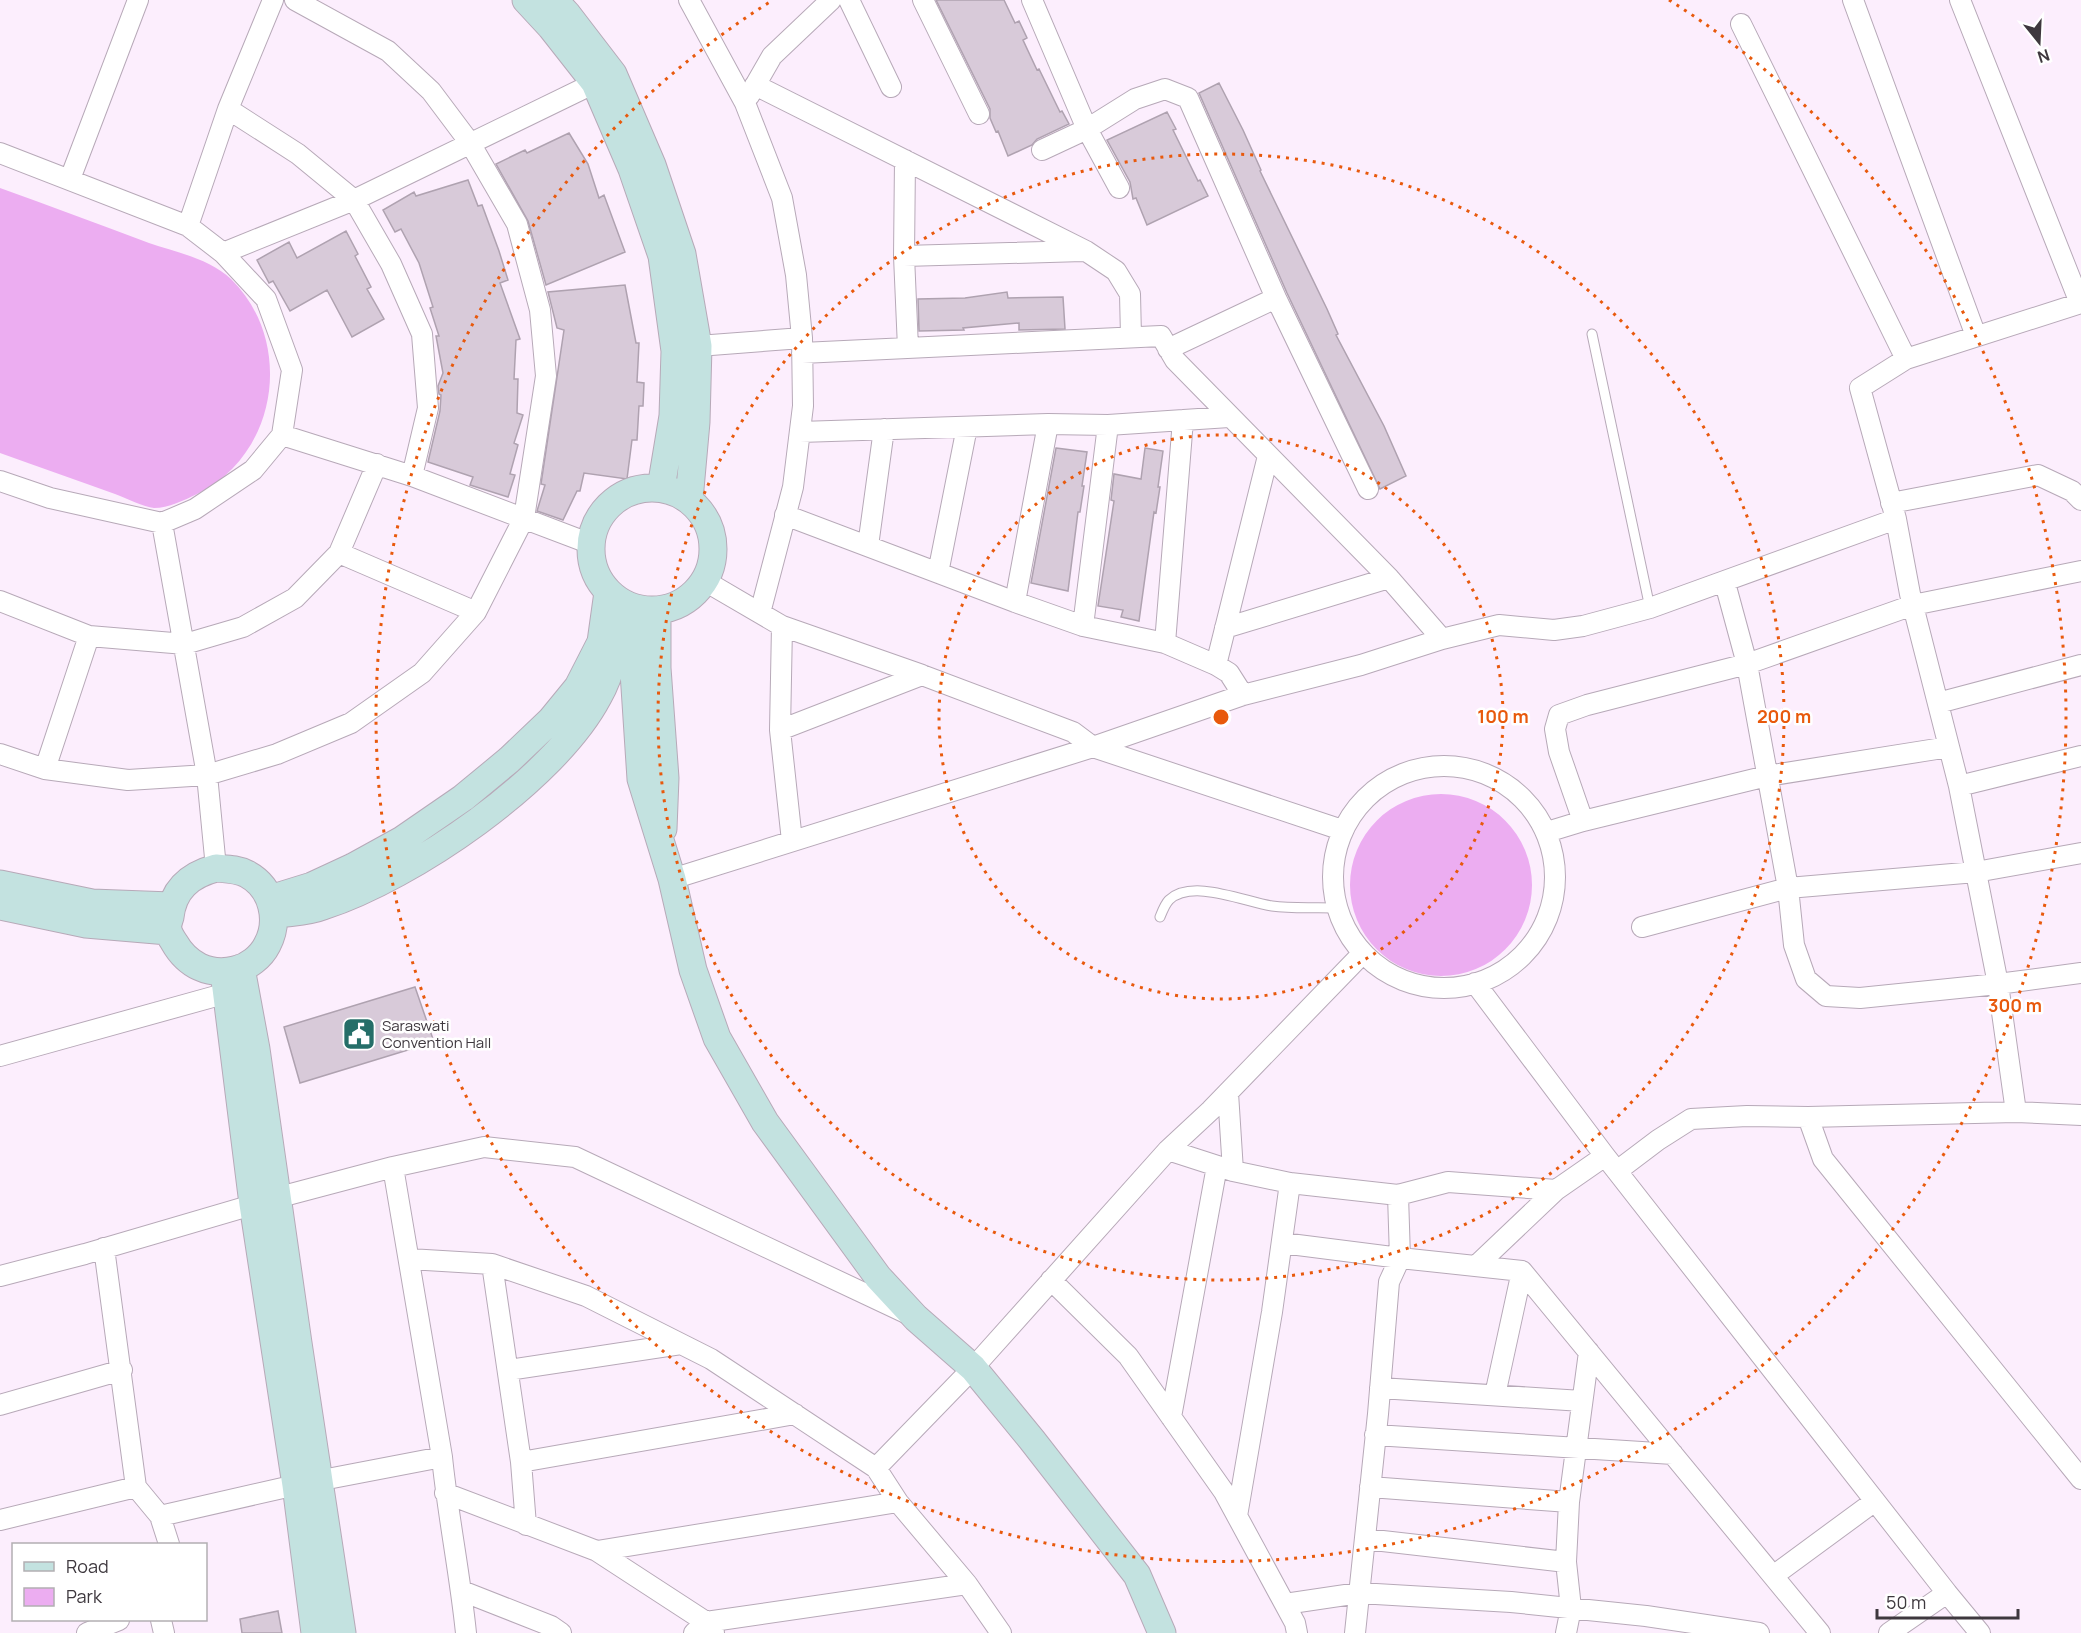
<svg xmlns="http://www.w3.org/2000/svg" width="2081" height="1633" viewBox="0 0 2081 1633" font-family="Manrope,sans-serif">
<style>
.green{fill:#ecadf1}
.building{fill:#d8cad9;stroke:#afa2b0;stroke-width:1.5}
.lines{fill:none;stroke-linecap:round;stroke-linejoin:round}
.lane-casing{stroke:#b7a9b8;stroke-width:11}
.street-casing{stroke:#b7a9b8;stroke-width:22}
.secondary-casing{stroke:#b7a9b8;stroke-width:29}
.lane{stroke:#fff;stroke-width:9}
.street{stroke:#fff;stroke-width:20}
.secondary{stroke:#c3e2e0;stroke-width:27}
.ring{fill:none;stroke:#e8590c;stroke-width:3;stroke-dasharray:3 6}
.labels{text-anchor:middle;dominant-baseline:central;stroke-width:5;stroke-linejoin:round;paint-order:stroke}
.poi-label{font-size:15px;fill:#3e383e;stroke:#fff;text-anchor:start}
.centre{fill:#e8590c;stroke:#fff;stroke-width:3}
.ring-label{font-size:18px;text-anchor:middle;font-weight:bold;fill:#e8590c;stroke:#fff;stroke-width:5;stroke-linejoin:round;paint-order:stroke}
</style>
<rect width="100%" height="100%" fill="#fceefd"/>
<!-- green -->
<path class="green" d="M0,188C50,206 99,224 149,243C176,252 210,259 231,279C295,342 278,455 197,494C185,500 168,508 154,508C144,507 126,498 115,494C77,480 38,467 0,453Z
M1350 885a91 91 0 1 1 182 0a91 91 0 1 1-182 0Z"/>
<!-- building -->
<path class="building" d="M936,0H1004L1015,23L1019,21L1027,38L1023,40L1037,70L1039,69L1060,112L1062,111L1069,124L1037,139L1032,145L1008,156L998,131L996,132L990,118V109Z
M1219,83L1243,130L1261,170L1260,171L1327,309L1338,334L1336,335L1384,426L1406,476L1380,489L1287,293L1199,93Z
M1167,112L1176,129L1173,130L1198,181L1200,180L1208,196L1147,225L1136,198L1133,199L1130,182L1107,140Z
M569,133L588,164L599,198L604,195L625,252L546,285L528,221L496,164L525,150L527,153Z
M468,180L478,206L482,205L499,251L508,280L500,283L520,339L516,340L514,379H518L517,413L523,415L514,443L518,445L510,474L515,475L508,497L470,485L473,477L428,462L440,411L441,395L439,394L438,386L443,373L436,336H439L430,308L433,307L419,263L401,229L395,232L383,210L414,192L416,196Z
M346,231L358,254L355,256L371,287L367,289L384,319L352,337L327,290L290,311L273,281L269,283L257,260L289,242L297,258Z
M625,285L636,343H639L637,382L644,383L643,406H639L637,440H632L627,479L584,473L580,491H577L563,520L537,511L545,485L541,484L564,330L557,328L548,292Z
M1007,292L1008,298L1063,297L1065,329L1019,330V323L963,328L964,330L919,331L918,299L965,298Z
M1056,448L1087,452L1082,486H1084L1080,512H1078L1068,591L1031,583Z
M1145,448L1163,451L1158,487H1160L1156,513L1154,512L1139,621L1121,617L1123,610L1098,606L1114,501L1111,500L1114,474L1141,479Z
M415,987L434,1042L300,1083L284,1027Z
M278,1611L282,1633H242L240,1619Z"/>
<g class="lines">
<!-- lane casing -->
<g class="lane-casing">
<path id="lane" d="M1592,334L1650,608
M1160,917C1162,912 1165,904 1169,900C1192,878 1245,902 1272,906C1293,909 1315,907 1337,908"/>
</g>
<!-- street casing -->
<g class="street-casing">
<path id="street" d="M689,0L745,103L782,198L796,275L802,338L803,406L793,487L760,613
M849,0L891,87
M923,0L979,114
M1032,0L1087,129L1119,188
M1853,0L1976,336
M1960,0L2080,303
M1741,24L1906,359
M755,85L1086,251L1116,271L1130,294L1131,337
M749,96L772,56L831,0
M228,109L298,154L354,200L391,264L422,334L428,408L412,476
M1042,150L1087,129L1135,99L1165,89L1188,98L1276,298L1368,489
M0,153L188,226L223,253L266,299L292,370L282,435L253,470L195,509L162,523L50,498L0,481
M70,179L138,0
M188,226L228,109L273,0
M223,253L354,200L605,78
M904,256L905,160
M698,346L802,338
M908,348L904,256L1083,251
M1168,349L1276,298
M802,353L1161,336L1175,360L1389,578L1442,639
M800,432L1048,424L1108,425L1229,417
M282,435L412,476L591,544
M1891,503L2038,475L2072,491L2081,500
M785,515L1015,602L1083,626L1165,643L1216,665L1229,673L1243,695
M162,523L207,775L216,868
M868,546L884,429
M339,553L476,612
M938,573L967,427
M705,581L782,626L922,675L1073,732L1093,747L1342,830
M1725,583L1747,664L1788,888L1794,945L1806,979L1826,996L1860,998L1998,984L2081,973
M0,601L89,636L185,644L243,627L295,598L339,553L377,464
M1015,602L1048,424
M782,626L780,730L792,841
M1083,626L1108,425
M1225,628L1389,578
M1165,643L1183,420
M1216,665L1268,456
M1938,703L2081,665
M780,730L922,675
M0,754L45,769L128,780L207,775L277,754L351,723L422,673L476,612L524,518L546,376L540,310L517,224L470,143L431,91L388,51L295,0
M1333 877a111 111 0 1 1 222 0a111 111 0 1 1-222 0Z
M45,769L89,636
M1959,786L2081,756
M1583,821L1559,752L1555,729L1559,715L1587,705L1747,664L1913,605L2081,571
M1547,832L1583,821L1767,776L1949,747
M672,879L1093,747L1243,695L1361,665L1442,639L1499,625L1554,630L1583,626L1650,608L1896,519
M1642,927L1788,888L1976,872L2081,853
M1475,983L1605,1156L1947,1593L1980,1633
M0,1056L227,993
M1228,1093L1233,1171
M2016,1112L1998,984L1959,786L1910,594L1896,519L1860,388L1906,359L2081,303
M1808,1117L1823,1159L2081,1479
M1168,1150L1233,1171L1290,1183L1398,1195L1400,1258L1522,1271L1820,1633
M393,1167L442,1457C448,1516 460,1574 466,1633
M1617,1171L1658,1140L1691,1119L1747,1116L1808,1117L2016,1112L2081,1115
M1398,1195L1448,1182L1556,1190L1605,1156
M1282,1243L1400,1258L1389,1282L1378,1414L1355,1633
M104,1248L136,1487
M409,1259L492,1264L586,1296L711,1359L876,1468L898,1502L967,1584L1001,1633
M492,1264L521,1462L526,1525
M1476,1266L1556,1190
M0,1276L85,1254L276,1198L393,1167L484,1147L575,1157L906,1313
M1051,1280L1128,1356L1224,1492L1295,1623L1297,1633
M508,1370L681,1344
M1380,1388L1582,1401
M1495,1395L1522,1271
M0,1405L122,1370
M1171,1417L1217,1166
M1375,1435L1673,1454
M521,1462L795,1414
M876,1468L973,1368L1168,1150L1211,1110L1363,953
M1370,1487L1569,1502
M445,1493L597,1551L706,1622L714,1633
M160,1516L169,1544
M1237,1516L1272,1312L1290,1183
M0,1520L136,1487L160,1516L296,1485L442,1457
M1365,1539L1566,1562
M597,1551L898,1502
M1773,1576L1875,1501
M462,1591L551,1626L561,1633
M1285,1604L1359,1593L1511,1602L1646,1616L1759,1633
M161,1620L164,1633
M87,1633L119,1620
M694,1633L706,1622L967,1584
M1566,1633L1571,1608L1566,1562L1569,1502L1589,1352
M1889,1633L1947,1593"/>
</g>
<!-- secondary casing -->
<g class="secondary-casing">
<path id="secondary" d="M526,0L551,27L595,83L632,169L662,256L675,351L673,416L661,488
M554,0L567,14L613,74L652,165L682,254L698,346L696,422L689,500
M591 549a61 61 0 1 1 122 0a61 61 0 1 1-122 0Z
M638,609L634,672L641,779L672,879L693,970L717,1038L765,1122L878,1277L916,1318L973,1368L1032,1440L1137,1575L1162,1633
M657,610V668L665,778L663,829
M216,868C227,869 237,869 247,874C273,888 280,921 267,945C261,957 248,967 235,970C209,976 187,965 174,942C172,939 169,934 168,930C167,926 169,920 170,917C173,889 190,875 216,868Z
M0,884L92,903L171,906
M270,899L312,886L353,867L402,840L463,798L509,760L551,720L578,687L601,642L608,592
M0,906L86,924L168,931
M274,915C290,912 308,912 323,906C412,877 554,780 598,697C613,671 618,639 621,610
M241,968L256,1049L298,1343L342,1633
M224,972L253,1204L296,1485L315,1633"/>
</g>
<!-- lane -->
<use href="#lane" class="lane"/>
<!-- street -->
<use href="#street" class="street"/>
<!-- secondary -->
<use href="#secondary" class="secondary"/>
</g>
<!-- distance rings -->
<g class="ring">
<circle cx="1221" cy="717" r="282"/>
<circle cx="1221" cy="717" r="563"/>
<path d="M1669 0A845 845 0 1 1 773 0"/>
</g>
<!-- icons -->
<defs>
<g id="civic-square" transform="scale(1.725)"><rect x="-9" y="-9" width="18" height="18" rx="4" fill="#256e68" stroke="#fff"/><path d="M-.6-6.5H3V-4.5H.6V-3L4-1V1h2V6H-6V1h2V-1L-.6-3ZM-1.2 2.5V6h2.4V2.5Z" fill="#fff"/></g>
</defs>
<g fill-rule="evenodd">
<use href="#civic-square" x="359" y="1034"/>
</g>
<g class="labels">
<!-- poi labels -->
<g class="poi-label">
<text x="382" y="1025">Saraswati<tspan x="382" dy="17">Convention Hall</tspan></text>
</g>
</g>
<circle cx="1221" cy="717" r="9" class="centre"/>
<g class="ring-label">
<text x="1503" y="723">100 m</text>
<text x="1784" y="723">200 m</text>
<text x="2015" y="1012">300 m</text>
</g>
<!-- legend -->
<rect x="12" y="1543" width="195" height="78" fill="#ffffff" stroke="#b2afb2" stroke-width="1.5"/>
<rect x="24" y="1562" width="30" height="9" fill="#c3e2e0" stroke="#b2afb2" stroke-width="1.5"/>
<text x="66" y="1573" font-size="18" fill="#3e383e">Road</text>
<rect x="24" y="1588" width="30" height="18" fill="#ecadf1" stroke="#b2afb2" stroke-width="1.5"/>
<text x="66" y="1603" font-size="18" fill="#3e383e">Park</text>
<!-- north arrow -->
<g transform="translate(2039 42) rotate(162)" stroke="#ffffff" stroke-width="4.5" paint-order="stroke">
<path d="M0-4.5L10 22L0 15L-10 22Z" fill="#3e383e"/>
<text y="-9" font-size="16" font-weight="bold" text-anchor="middle" fill="#3e383e">N</text>
</g>
<!-- scale -->
<path d="M1877 1609v9h141v-9" fill="none" stroke="#3e383e" stroke-width="3"/>
<text x="1886" y="1609" font-size="18" fill="#3e383e" stroke="#ffffff" stroke-width="4.5" paint-order="stroke">50 m</text>
</svg>
